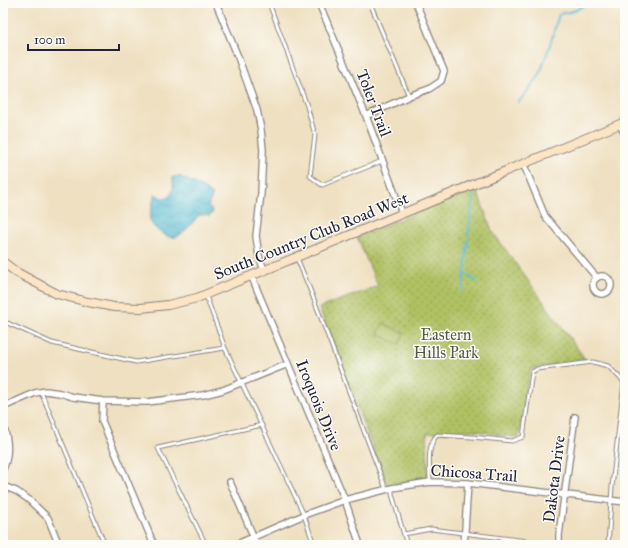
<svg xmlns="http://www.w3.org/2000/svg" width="628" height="548" viewBox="0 0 628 548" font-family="'IM FELL Great Primer',serif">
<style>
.park{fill:url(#park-dots);stroke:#697250}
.pitch{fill:#b0c164;stroke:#697250}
.water{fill:url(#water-waves);stroke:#3a6e86}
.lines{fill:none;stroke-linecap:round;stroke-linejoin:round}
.stream{stroke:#53bad0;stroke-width:2}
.lane-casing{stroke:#88817e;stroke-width:5}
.street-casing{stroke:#88817e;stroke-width:8}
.secondary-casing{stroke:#88817e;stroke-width:10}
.lane{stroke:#fff;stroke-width:3}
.street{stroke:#fff;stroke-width:5.5}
.secondary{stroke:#fce5c4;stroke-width:8}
.labels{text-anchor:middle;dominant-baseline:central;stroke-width:3;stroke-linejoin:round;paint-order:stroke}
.street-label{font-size:16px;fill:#22223b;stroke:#fdfcf7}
.park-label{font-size:16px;fill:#545a49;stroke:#fdfcf7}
</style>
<defs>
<pattern id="park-dots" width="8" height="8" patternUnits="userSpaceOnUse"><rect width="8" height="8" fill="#b0c164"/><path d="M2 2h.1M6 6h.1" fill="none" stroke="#8f9c54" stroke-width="1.8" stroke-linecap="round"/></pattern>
<pattern id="water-waves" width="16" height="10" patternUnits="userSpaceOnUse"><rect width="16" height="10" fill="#53bad0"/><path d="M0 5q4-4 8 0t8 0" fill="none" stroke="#4497aa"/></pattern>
</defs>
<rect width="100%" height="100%" fill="#fdfcf7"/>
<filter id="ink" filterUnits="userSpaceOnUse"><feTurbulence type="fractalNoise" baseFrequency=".025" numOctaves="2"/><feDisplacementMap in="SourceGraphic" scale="8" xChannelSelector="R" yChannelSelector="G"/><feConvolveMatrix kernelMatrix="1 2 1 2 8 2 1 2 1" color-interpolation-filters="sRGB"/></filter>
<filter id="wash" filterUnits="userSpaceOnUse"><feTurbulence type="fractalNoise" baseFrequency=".012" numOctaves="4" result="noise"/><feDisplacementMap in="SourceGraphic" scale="16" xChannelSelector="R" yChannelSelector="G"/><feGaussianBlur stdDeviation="0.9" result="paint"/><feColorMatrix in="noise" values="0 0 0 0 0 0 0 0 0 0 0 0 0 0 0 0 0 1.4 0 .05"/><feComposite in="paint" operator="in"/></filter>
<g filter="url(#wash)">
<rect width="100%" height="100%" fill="#efe0c1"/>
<!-- park -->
<path class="park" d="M476,188L492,231L585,359L531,369L526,390L519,438L473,430L427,433L428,479L387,485L319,308L378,286L357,237Z"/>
<!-- pitch -->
<path class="pitch" d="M383,323L404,333L399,344L378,334Z"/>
<!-- water -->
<path class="water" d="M179,176L198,185L213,195L208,206L213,212L209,217L207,215H199C194,221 183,235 176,237C167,240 151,227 150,219C149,216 154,198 155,194L162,198H169L173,189V177Z"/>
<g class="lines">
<!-- stream -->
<path class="stream" d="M518,103L539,76L550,45L559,14C567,13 580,10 586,3
M468,236L473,196
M465,273L477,282
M463,290L468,240"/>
</g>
</g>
<g filter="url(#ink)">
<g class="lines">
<!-- lane casing -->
<g class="lane-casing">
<path id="lane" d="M269,3L307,106L315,135L310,176L322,185L382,161
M370,3L409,96
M297,258L313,297L386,489
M206,296L225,348L304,515L314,545
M3,321L52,343L136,362L225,348
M41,392L105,545
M430,482C430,467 426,447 437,435L472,437L512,441L523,437L532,372L537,369L593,362L608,366L624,382L612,487L608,545
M392,488V494L407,545
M404,534L431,529L559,545
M206,545L158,448L262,425
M511,545V539"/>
</g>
<!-- street casing -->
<g class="street-casing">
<path id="street" d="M216,3L238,57L257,110L261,130L263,150L261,193L256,236L259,256L264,270
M319,3L366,116L402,213
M366,116L409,96L429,89L441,81L444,71L416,3
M620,124L625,135
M523,163L545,216L597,278
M251,275L345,500L360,545
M593 285a9 9 0 1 1 18 0a9 9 0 1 1-18 0Z
M103,401L102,421L154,545
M3,407L35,393L46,391L60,393L73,397L103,401L147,402L203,395L223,390L288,364
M3,425C8,439 10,454 3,469
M230,482L257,545
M3,486L16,491L28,499L48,518L59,545
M235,545L304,515L345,500L392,488L430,482L468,483L625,502
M464,545L468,483
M559,545V535L575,417"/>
</g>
<!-- secondary casing -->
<g class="secondary-casing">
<path id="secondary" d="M3,262L16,272L57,294L88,302L114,307L141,308L168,305L197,298L625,122"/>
</g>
<!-- lane -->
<use href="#lane" class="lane"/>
<!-- street -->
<use href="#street" class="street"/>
<!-- secondary -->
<use href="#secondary" class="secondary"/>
</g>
</g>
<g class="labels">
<!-- street labels -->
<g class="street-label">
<text transform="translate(374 103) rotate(69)">Toler Trail</text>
<text transform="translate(311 236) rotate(-22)">South Country Club Road West</text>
<text transform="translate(319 405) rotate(68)">Iroquois Drive</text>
<text transform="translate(474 473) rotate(4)">Chicosa Trail</text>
<text transform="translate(554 479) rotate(-83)">Dakota Drive</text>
</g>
<!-- park labels -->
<g class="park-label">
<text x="446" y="334">Eastern<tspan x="446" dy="18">Hills Park</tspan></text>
</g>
</g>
<!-- margin -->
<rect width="628" height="548" fill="none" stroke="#fdfcf7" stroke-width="16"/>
<!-- scale -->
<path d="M28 44v6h91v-6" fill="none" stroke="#22223b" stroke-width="2"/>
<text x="34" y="44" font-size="12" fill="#22223b" stroke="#fdfcf7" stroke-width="3" paint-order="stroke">100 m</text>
</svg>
